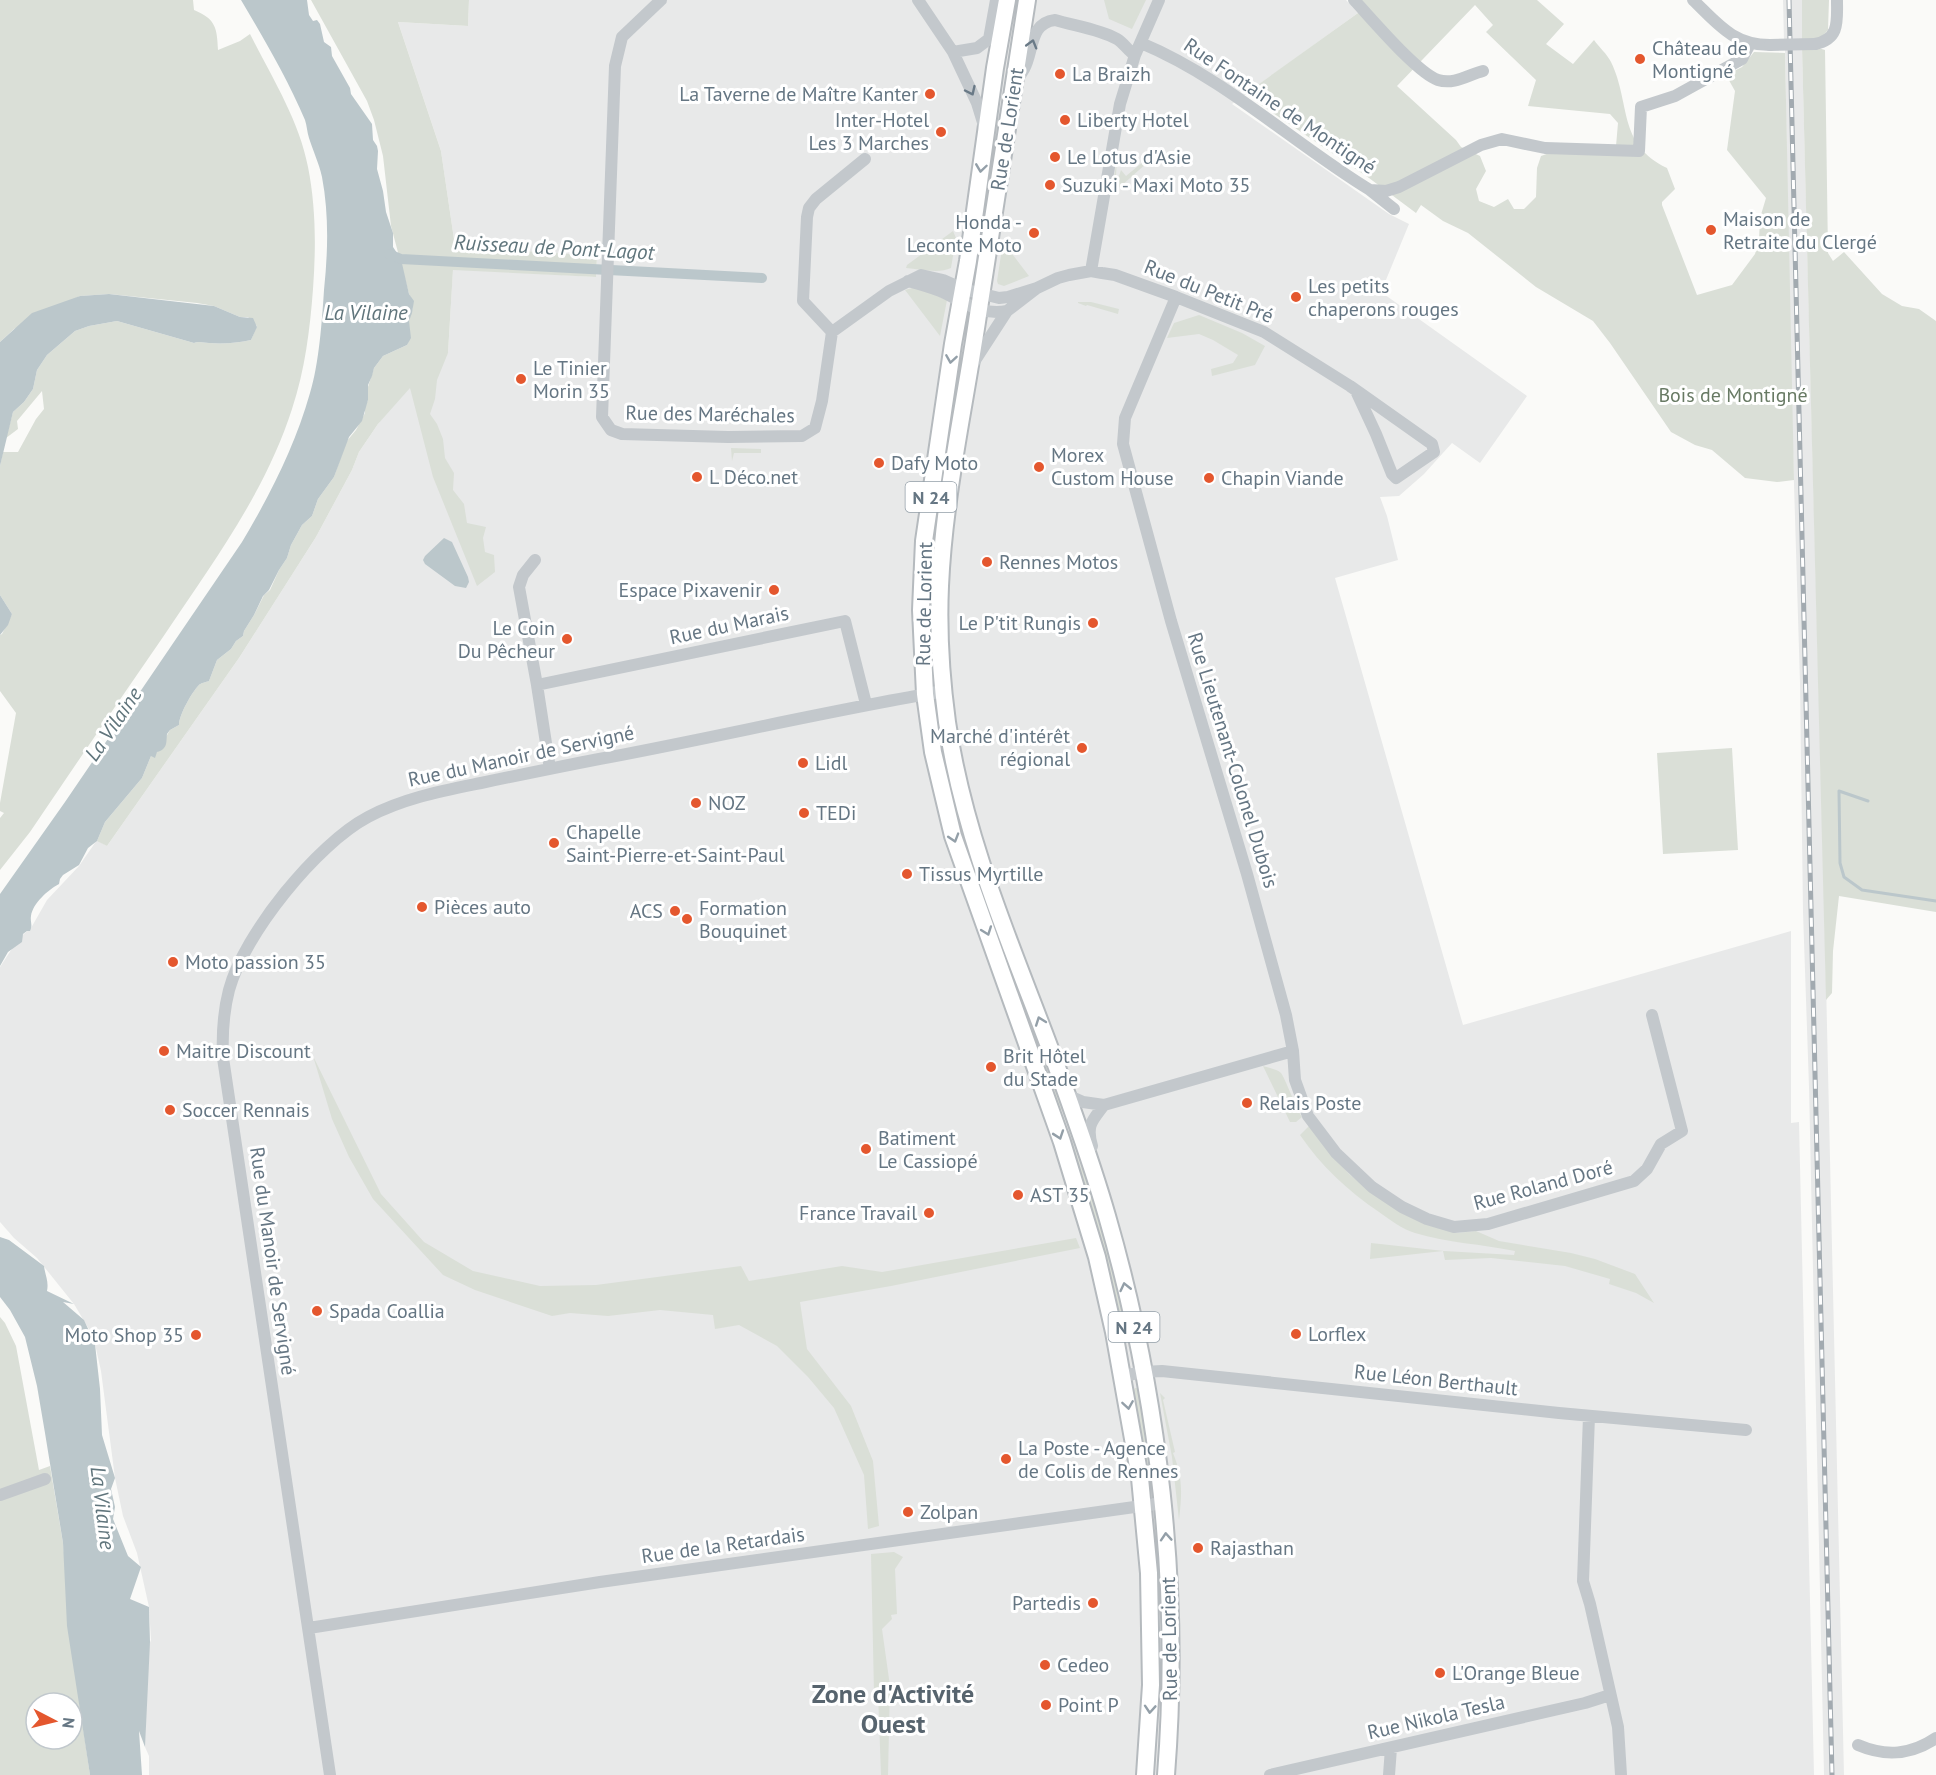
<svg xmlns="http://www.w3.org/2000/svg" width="1936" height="1775" viewBox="0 0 1936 1775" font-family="'PT Sans',sans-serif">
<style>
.built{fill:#e8e9e9}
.green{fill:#dadfd7;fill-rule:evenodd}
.water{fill:#bbc7cb}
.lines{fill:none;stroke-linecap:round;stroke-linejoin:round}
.stream{stroke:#bbc7cb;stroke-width:3}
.canal{stroke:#bbc7cb;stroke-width:10}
.major-casing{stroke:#b5babe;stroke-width:20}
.minor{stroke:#c3c8cc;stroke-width:12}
.major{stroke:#fff;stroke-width:16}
.rail-casing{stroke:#a2aab0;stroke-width:5}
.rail{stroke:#fff;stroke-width:3;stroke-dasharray:9;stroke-linecap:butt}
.minor-bridge{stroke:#c3c8cc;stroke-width:12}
.oneway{stroke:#6a7a87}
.oneway2{stroke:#939fa8}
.poi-dot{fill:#e4572e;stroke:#fff;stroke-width:2}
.labels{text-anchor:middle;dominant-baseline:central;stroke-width:6;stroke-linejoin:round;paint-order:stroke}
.shield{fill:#fff;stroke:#939fa8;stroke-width:1.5}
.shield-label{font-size:18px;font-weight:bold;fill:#657683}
.poi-label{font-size:20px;fill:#657683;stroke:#fff;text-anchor:start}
.street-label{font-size:20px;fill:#657683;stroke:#fff}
.park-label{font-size:20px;fill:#687a64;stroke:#fff}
.water-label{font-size:21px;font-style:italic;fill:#60757c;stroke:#fff}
.district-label{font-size:26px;font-weight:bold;fill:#57646e;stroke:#fff}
</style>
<rect width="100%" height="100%" fill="#fafaf8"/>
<!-- built -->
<path class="built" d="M469,0H1346L1358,13L1232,104L1389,214L1409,224L1381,292L1527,396L1480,463L1452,443L1424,474L1399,496L1380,497L1387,516L1398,560L1335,578L1463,1025L1791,931V1123L1799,1122L1814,1775H149V1756L145,1747L146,1653L151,1640L149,1607L137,1553L123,1516L115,1478L101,1371L95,1344L93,1336L74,1304L37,1258L14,1238L0,1222V967L19,938L31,928L47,900L79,866L97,840L107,846L239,658L316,537L352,470L359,452L378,424L413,377L448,353L453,269L596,277L597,256L455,246L441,151L398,22L468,26Z
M1783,0H1802V40L1784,41Z
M1802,48L1824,894L1844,1775H1824L1809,1087L1803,912L1800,683L1789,319L1785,49Z"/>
<!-- green -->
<path class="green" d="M0,0H193L194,10C216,19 217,28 218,50L240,41L250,34C271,76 299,120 308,167C316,207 316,248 313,289C310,329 305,370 292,409C265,493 212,564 163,637C118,702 74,767 30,832L0,870V818L4,813L0,811V803L16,713L0,691V635L2,634L12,614L0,595V466L3,452H18L36,419L44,409L42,391L17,421L18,429L6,438L13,412L24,402L33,389L37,370L47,355L75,331L89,326L117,321L194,343C200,341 203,343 209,343C223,344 238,343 251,340L257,326L248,317H240L214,306L197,303L109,294L80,296L14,329L0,342Z
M311,0H469L468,26L398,22L441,151L455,246L597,256L596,277L453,270L448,353L437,380L435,399L430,414L437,424L443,439L445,458L454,473L453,490L464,504L467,523L486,527L483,538L485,552L494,555L495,572L477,586L433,477L410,388L378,424L359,452L352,470L316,537L239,658L107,846L97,841L105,822L142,778L151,756L157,752L170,730L179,725C179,715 192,692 199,685C201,683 206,682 209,681L217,660L231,649L236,641L243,636L244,631L254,615L264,595L270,590L279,570L287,558L291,545L302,525L312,516L318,499L334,477L346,442L356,430L365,413V407L368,400L367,390L374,368L383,356L407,345C412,335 407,332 409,321C411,309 417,307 409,294L391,226L383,156L374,120L367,101Z
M1104,0H1146L1132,29L1109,19Z
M1357,0H1537L1564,24L1546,44L1573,64L1594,40C1599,47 1607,54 1611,62C1631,103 1617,144 1667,168L1675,189L1662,202V205L1697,295L1732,285L1755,254L1759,240L1760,218L1766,198L1727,150L1735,91L1726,75L1742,67L1754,52L1785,53L1794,480L1777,482L1745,478L1712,450L1695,445L1671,432L1610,343L1593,321L1536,287L1468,233L1443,221L1421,205L1416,213L1369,178L1245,94L1358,13ZM1475,5L1493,25L1486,32L1536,80L1528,106L1610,114L1618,123L1616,146L1555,151L1541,156L1537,168L1536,197L1524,209H1514L1508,199L1494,207L1479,201L1476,189L1486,171L1480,156L1461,147L1456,140L1397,86Z
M1802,0H1829L1828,30L1821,38L1802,40Z
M1815,47L1825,50L1828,253L1833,261L1844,252L1882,294L1902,306L1919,309L1936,321V912L1839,896L1833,951L1832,993L1826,1000L1802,48Z
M1155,152L1157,154L1111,195L1117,159L1116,176H1119L1121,170L1126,176Z
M953,231L956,238L951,268C939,274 920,269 906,268L907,265Z
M1003,242L1029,276L1004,286L998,284L997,281Z
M916,287L947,300L940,336L905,290Z
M1078,302H1091L1119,309L1118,314L1087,305L1086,306L1078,303Z
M1199,315L1242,333L1265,346L1255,365L1212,376L1211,369L1233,363L1238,355L1213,340L1199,334L1167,338L1174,323Z
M731,448L761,449V453H734L732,461Z
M1732,748L1738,850L1663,854L1657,753Z
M988,909H990L1064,1111L1055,1107Z
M313,1056L381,1194L424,1242L473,1271L540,1286L596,1285L741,1266L749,1281L842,1266L882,1272L1076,1238L1080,1248L891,1286L800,1302L807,1349L851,1406L873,1461L879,1526L868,1529L864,1475L834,1408L808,1377L777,1346L739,1325L715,1329L713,1315L660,1310L608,1316L570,1313L552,1316L475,1290L443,1275L373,1199L349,1157L332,1119Z
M1263,1066C1269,1068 1277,1069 1281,1073C1284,1076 1297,1110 1302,1117L1296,1122H1290Z
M1309,1126L1349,1174L1373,1193L1457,1233L1476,1231L1499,1241L1571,1253L1595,1259L1635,1274L1654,1303L1636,1293L1609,1284L1610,1279L1565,1266L1491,1258L1445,1260L1443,1251L1370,1259L1371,1243L1444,1251L1514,1255L1515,1251C1482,1244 1447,1243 1415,1233C1402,1229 1390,1220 1379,1212C1348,1191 1321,1166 1300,1135Z
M1069,1131L1081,1167L1088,1176L1128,1325L1120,1328L1064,1132Z
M0,1317L5,1323L16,1346L39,1470L50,1466L63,1543L79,1700L90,1775H0ZM36,1703H72V1739H36Z
M1135,1388H1139L1154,1481L1146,1482L1133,1392Z
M1160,1393L1165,1398L1163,1400L1175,1452L1173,1453C1183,1478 1182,1493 1179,1520L1172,1457Z
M894,1552L903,1557L895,1569L897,1614L891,1615L892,1619L882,1629L890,1686L888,1775H881L878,1693H874L871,1554Z"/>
<!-- water -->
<path class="water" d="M241,0H307L309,15L313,21L317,20L320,24L324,42L331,47L332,56L350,88L351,94L372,124L373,140L377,146L378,151L377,169L383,191L386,212L393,233V247L401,259L409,294L414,301L412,313L409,321L411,338L407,345L383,356L374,368L372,376L368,385V400L362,421L349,437L334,477L318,499L312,516L302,525L291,545L287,558L279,570L269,590L263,596L254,615L244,631L243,636L236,641L231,649L217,660L209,681C206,682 201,683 199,685C192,692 179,715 179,725L170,730L167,734C166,742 168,749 157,752L155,758L151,756L142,778L105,822L97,841L88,848L79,865L63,875L60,879L59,884C48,890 33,903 31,916C30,922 33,925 30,931H27L23,934L22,942L8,952L0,966V894L65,802L242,542C270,495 295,446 310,393C319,364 322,321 324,290C328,252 329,214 322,177C319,163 313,151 309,138C307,132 307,126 305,120C287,78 264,39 241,0Z
M109,294L214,306L240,317L253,318L257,327L251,340C238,343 223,344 209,343C203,343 200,341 194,343L117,321L89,326L75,331L47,355L37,370L33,389L24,402L13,412L0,466V342L32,313L80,296Z
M444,538L452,542L468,577L469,582L466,588L455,586L425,564L423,560L425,556Z
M0,595L12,614L8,625L0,635Z
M0,1237L9,1240L44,1266C45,1275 49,1281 47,1291L74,1304L63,1302L84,1320L95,1344L100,1389L102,1435L115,1478L111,1489L115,1507L113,1519L128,1556L141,1567L130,1599L149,1607L150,1642L145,1747L139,1731L142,1775H90L67,1626L63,1543L45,1433L37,1386L25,1337L10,1310L0,1297Z"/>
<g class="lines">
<!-- stream -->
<path class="stream" d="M1868,801L1839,791L1840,863L1844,877L1862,890L1936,901"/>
<!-- canal -->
<path class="canal" d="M389,254L401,259L762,278"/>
<!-- major casing -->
<g class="major-casing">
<path id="major" d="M1007,0L995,68L968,261L953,344L924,541L921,610L925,694L933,752L953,836L1062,1142L1097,1257L1114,1332L1140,1478L1149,1573L1151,1685L1145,1775
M1027,0C1011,105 994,210 978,315C965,405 944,495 940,586C938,631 941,678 947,722C967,859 1029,983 1073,1112C1085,1146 1097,1181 1107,1216C1159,1396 1181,1588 1166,1775"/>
</g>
<!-- minor -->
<path class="minor" d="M661,0L622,37L615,66L602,417L611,430L622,434L728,437L802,436L815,428L822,401L832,332L889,291L921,275L943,280L963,289L999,298L1008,297L1037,288
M918,0L953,52L977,103L985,129
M1354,0C1371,18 1417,73 1438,80C1454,85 1468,75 1483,71
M1693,0C1718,24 1733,45 1770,45
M1141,43C1225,78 1293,143 1370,190L1394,209
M1815,44C1840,39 1837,21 1837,0
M953,52L977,48L989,39L996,0
M1016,80C1019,77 1022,73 1024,69C1034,51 1029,23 1055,20C1075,26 1099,29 1117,39C1124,43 1128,51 1135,55
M1370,190L1386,191L1399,187L1481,145L1502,139L1545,148L1639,151L1641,107L1675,96L1742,59L1750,44
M1091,271L1120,104L1135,55L1159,0
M908,281C919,284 930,287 940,291C963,301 980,316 1007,311
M1176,297L1125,418L1123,444L1171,621L1247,874L1286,1015L1293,1051L1295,1080L1308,1116L1336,1153L1372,1187L1402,1207L1427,1219L1454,1227L1488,1224L1634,1181L1647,1169L1661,1144L1682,1131L1652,1015
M832,332L803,301L807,217L809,208L816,199L865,159
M972,365L1007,311L1037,288L1058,278L1069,275L1091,271L1102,273L1115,275L1176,297L1264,332L1350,386L1432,444L1434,452L1396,478L1392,474L1376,434L1356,391
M535,560L523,575L519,587L537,685L550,769
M537,685L845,621L866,704
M1067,1095L1083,1102L1104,1105L1293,1051
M1092,1146C1086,1125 1092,1121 1104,1105
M1123,1376L1143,1372L1162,1371L1559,1413L1746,1430
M1589,1416L1583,1581L1590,1604L1618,1727L1621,1775
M0,1495L45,1479
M309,1628L600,1582L1163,1503
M1858,1745C1886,1757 1911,1755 1936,1738
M330,1775L223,1058C222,1035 223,1013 229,990C244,934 317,844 368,817C404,798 442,791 481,783C524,774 567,765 610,757C721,736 832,710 944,691
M1270,1775L1585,1703L1610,1695
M1389,1775L1391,1748"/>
<!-- major -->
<use href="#major" class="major"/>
<!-- rail casing -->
<g class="rail-casing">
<path id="rail" d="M1789,0L1832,1775"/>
</g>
<!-- rail -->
<use href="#rail" class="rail"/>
<!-- minor-bridge -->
<path class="minor-bridge" d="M1770,45L1815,44"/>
</g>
<!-- one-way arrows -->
<defs><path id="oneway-chevron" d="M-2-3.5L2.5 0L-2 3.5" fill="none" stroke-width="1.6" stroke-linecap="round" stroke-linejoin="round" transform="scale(1.5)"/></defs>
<g class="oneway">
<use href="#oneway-chevron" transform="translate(1032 44) rotate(-74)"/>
<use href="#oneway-chevron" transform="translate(971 91) rotate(65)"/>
</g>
<g class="oneway2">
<use href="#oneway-chevron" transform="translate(981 168) rotate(98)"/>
<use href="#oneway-chevron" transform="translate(951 359) rotate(99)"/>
<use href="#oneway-chevron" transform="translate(954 838) rotate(73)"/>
<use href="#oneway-chevron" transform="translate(987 931) rotate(70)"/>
<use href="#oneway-chevron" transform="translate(1040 1021) rotate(-110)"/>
<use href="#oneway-chevron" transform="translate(1059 1135) rotate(71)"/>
<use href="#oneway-chevron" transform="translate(1125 1287) rotate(-103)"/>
<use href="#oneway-chevron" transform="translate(1128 1405) rotate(81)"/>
<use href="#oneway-chevron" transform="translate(1166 1537) rotate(-94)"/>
<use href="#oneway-chevron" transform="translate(1150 1709) rotate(94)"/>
</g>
<!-- markers -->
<g class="poi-dot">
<circle cx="1640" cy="59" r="6"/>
<circle cx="1060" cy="74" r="6"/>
<circle cx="930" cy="94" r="6"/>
<circle cx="1065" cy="120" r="6"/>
<circle cx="941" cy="132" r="6"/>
<circle cx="1055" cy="157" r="6"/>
<circle cx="1050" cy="185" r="6"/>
<circle cx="1711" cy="230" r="6"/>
<circle cx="1034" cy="233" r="6"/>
<circle cx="1296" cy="297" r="6"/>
<circle cx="521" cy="379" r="6"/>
<circle cx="879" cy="463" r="6"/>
<circle cx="1039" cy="467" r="6"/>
<circle cx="697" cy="477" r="6"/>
<circle cx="1209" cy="478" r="6"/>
<circle cx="987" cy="562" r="6"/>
<circle cx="774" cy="590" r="6"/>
<circle cx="1093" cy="623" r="6"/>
<circle cx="567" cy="639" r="6"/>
<circle cx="1082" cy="748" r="6"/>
<circle cx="803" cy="763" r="6"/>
<circle cx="696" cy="803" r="6"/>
<circle cx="804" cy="813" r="6"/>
<circle cx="554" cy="843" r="6"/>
<circle cx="907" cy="874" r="6"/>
<circle cx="422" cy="907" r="6"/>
<circle cx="675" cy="911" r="6"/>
<circle cx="687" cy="919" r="6"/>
<circle cx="173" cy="962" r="6"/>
<circle cx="164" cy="1051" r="6"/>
<circle cx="991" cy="1067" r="6"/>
<circle cx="1247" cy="1103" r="6"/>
<circle cx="170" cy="1110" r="6"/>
<circle cx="866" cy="1149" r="6"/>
<circle cx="1018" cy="1195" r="6"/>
<circle cx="929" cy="1213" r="6"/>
<circle cx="317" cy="1311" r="6"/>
<circle cx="1296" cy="1334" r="6"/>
<circle cx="196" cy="1335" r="6"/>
<circle cx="1006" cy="1459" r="6"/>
<circle cx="908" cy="1512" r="6"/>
<circle cx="1198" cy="1548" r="6"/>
<circle cx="1093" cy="1603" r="6"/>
<circle cx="1045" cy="1665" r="6"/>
<circle cx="1440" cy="1673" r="6"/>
<circle cx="1046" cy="1705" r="6"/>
</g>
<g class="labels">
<!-- shield labels -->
<g class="shield">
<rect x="905.5" y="482" width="51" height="30" rx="4.5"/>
<rect x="1108.5" y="1312" width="51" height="30" rx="4.5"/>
</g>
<g class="shield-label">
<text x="931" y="497">N 24</text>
<text x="1134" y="1327">N 24</text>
</g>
<!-- poi labels -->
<g class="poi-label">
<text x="1652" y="48">Château de<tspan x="1652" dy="23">Montigné</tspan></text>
<text x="1072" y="74">La Braizh</text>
<text x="918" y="94" text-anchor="end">La Taverne de Maître Kanter</text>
<text x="929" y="120" text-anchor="end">Inter-Hotel<tspan x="929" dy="23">Les 3 Marches</tspan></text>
<text x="1077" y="120">Liberty Hotel</text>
<text x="1067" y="157">Le Lotus d'Asie</text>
<text x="1062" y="185">Suzuki - Maxi Moto 35</text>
<text x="1723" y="219">Maison de<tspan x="1723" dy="23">Retraite du Clergé</tspan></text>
<text x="1022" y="222" text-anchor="end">Honda -<tspan x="1022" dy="23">Leconte Moto</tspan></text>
<text x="1308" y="286">Les petits<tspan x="1308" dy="23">chaperons rouges</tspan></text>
<text x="533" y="368">Le Tinier<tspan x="533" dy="23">Morin 35</tspan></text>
<text x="1051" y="455">Morex<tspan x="1051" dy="23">Custom House</tspan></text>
<text x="891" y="463">Dafy Moto</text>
<text x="709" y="477">L Déco.net</text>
<text x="1221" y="478">Chapin Viande</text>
<text x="999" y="562">Rennes Motos</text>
<text x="762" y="590" text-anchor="end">Espace Pixavenir</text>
<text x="1081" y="623" text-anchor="end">Le P'tit Rungis</text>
<text x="555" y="628" text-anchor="end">Le Coin<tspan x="555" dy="23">Du Pêcheur</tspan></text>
<text x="1070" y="736" text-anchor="end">Marché d'intérêt<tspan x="1070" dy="23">régional</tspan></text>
<text x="815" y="763">Lidl</text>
<text x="708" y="803">NOZ</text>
<text x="816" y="813">TEDi</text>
<text x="566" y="832">Chapelle<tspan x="566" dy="23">Saint-Pierre-et-Saint-Paul</tspan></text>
<text x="919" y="874">Tissus Myrtille</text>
<text x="434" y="907">Pièces auto</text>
<text x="699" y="908">Formation<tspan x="699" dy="23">Bouquinet</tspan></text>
<text x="663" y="911" text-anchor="end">ACS</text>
<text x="185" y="962">Moto passion 35</text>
<text x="176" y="1051">Maitre Discount</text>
<text x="1003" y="1056">Brit Hôtel<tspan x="1003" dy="23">du Stade</tspan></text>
<text x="1259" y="1103">Relais Poste</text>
<text x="182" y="1110">Soccer Rennais</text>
<text x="878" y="1138">Batiment<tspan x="878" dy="23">Le Cassiopé</tspan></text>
<text x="1030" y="1195">AST 35</text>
<text x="917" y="1213" text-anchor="end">France Travail</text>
<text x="329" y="1311">Spada Coallia</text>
<text x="1308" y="1334">Lorflex</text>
<text x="184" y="1335" text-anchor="end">Moto Shop 35</text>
<text x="1018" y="1448">La Poste - Agence<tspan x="1018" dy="23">de Colis de Rennes</tspan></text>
<text x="920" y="1512">Zolpan</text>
<text x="1210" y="1548">Rajasthan</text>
<text x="1081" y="1603" text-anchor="end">Partedis</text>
<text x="1057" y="1665">Cedeo</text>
<text x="1452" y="1673">L'Orange Bleue</text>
<text x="1058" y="1705">Point P</text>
</g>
<!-- street labels -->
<g class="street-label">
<text transform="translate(1280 106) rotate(34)">Rue Fontaine de Montigné</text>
<text transform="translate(1007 129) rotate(-81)">Rue de Lorient</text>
<text transform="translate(1209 291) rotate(22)">Rue du Petit Pré</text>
<text transform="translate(710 414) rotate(1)">Rue des Maréchales</text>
<text transform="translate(924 604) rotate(-89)">Rue de Lorient</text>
<text transform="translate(729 625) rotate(-12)">Rue du Marais</text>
<text transform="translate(521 756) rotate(-12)">Rue du Manoir de Servigné</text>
<text transform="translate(1233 760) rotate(73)">Rue Lieutenant-Colonel Dubois</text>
<text transform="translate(1543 1185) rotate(-15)">Rue Roland Doré</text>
<text transform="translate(273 1261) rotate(82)">Rue du Manoir de Servigné</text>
<text transform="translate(1436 1380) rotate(6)">Rue Léon Berthault</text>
<text transform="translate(723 1545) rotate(-8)">Rue de la Retardais</text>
<text transform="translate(1169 1639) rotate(-91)">Rue de Lorient</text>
<text transform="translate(1436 1717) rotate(-13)">Rue Nikola Tesla</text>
</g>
<!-- park labels -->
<g class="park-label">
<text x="1733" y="395">Bois de Montigné</text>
</g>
<!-- water labels -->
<g class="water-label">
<text transform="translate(554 247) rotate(3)">Ruisseau de Pont-Lagot</text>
<text x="366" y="312">La Vilaine</text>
<text transform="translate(113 724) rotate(-56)">La Vilaine</text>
<text transform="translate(103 1508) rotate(83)">La Vilaine</text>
</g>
<!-- district labels -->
<g class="district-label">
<text x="893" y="1693">Zone d'Activité<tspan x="893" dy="30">Ouest</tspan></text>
</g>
</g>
<!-- north arrow -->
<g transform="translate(54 1721) rotate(97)"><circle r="28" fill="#ffffff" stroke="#c1c8cd" stroke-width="1.5"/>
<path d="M0-4.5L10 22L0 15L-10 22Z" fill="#e4572e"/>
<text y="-9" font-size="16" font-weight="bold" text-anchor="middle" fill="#657683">N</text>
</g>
</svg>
